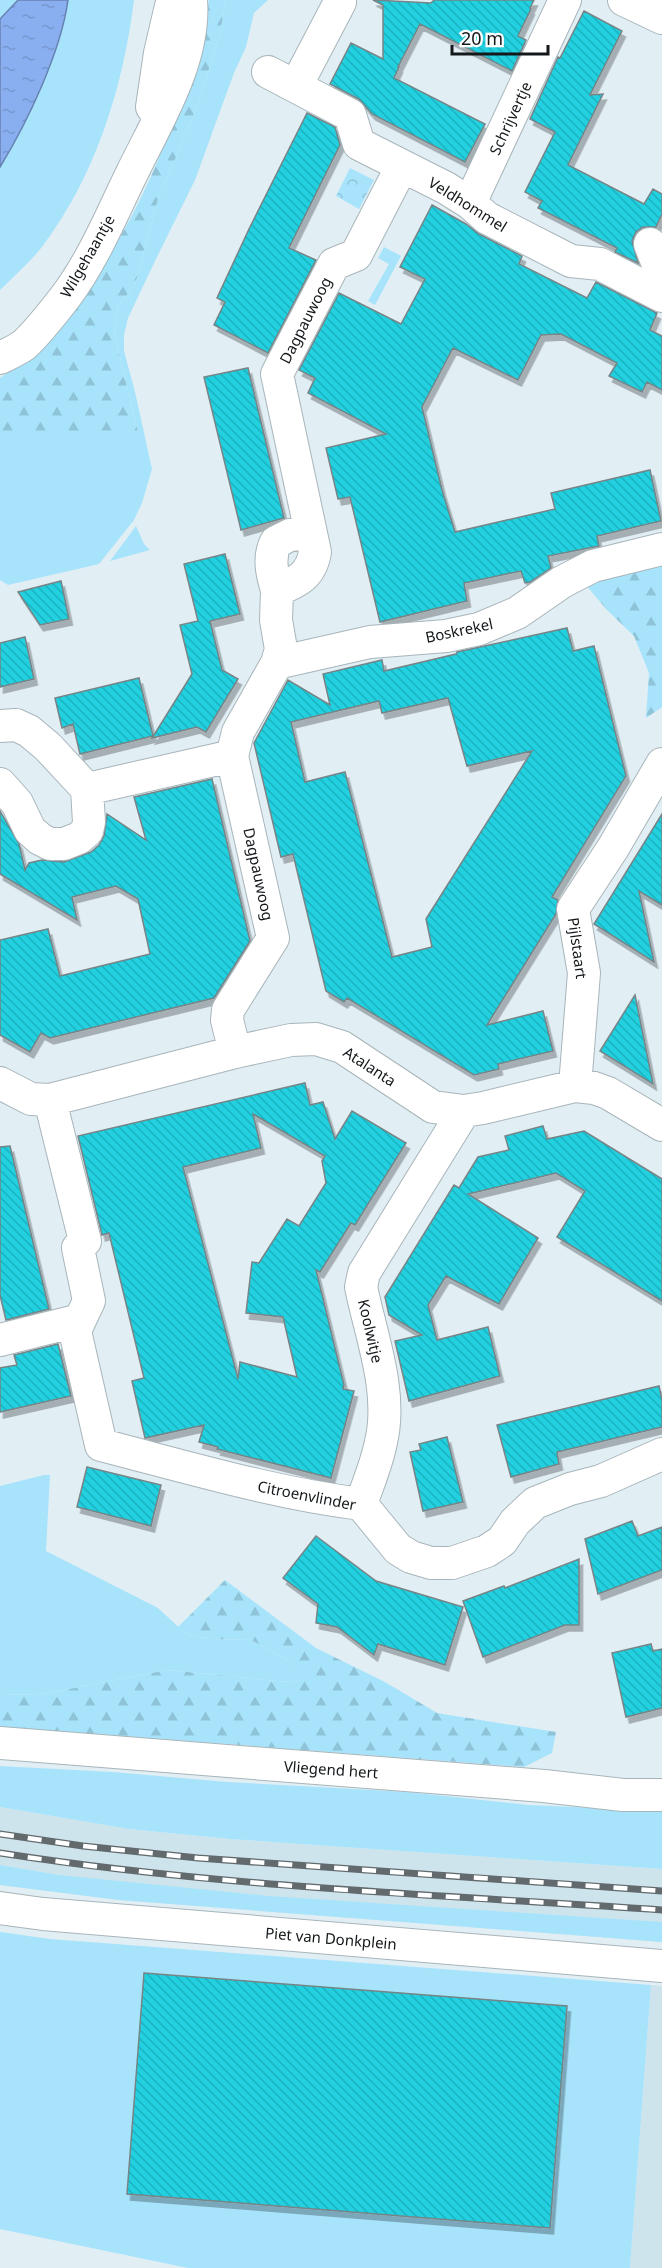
<svg xmlns="http://www.w3.org/2000/svg" width="662" height="2268" viewBox="0 0 662 2268" font-family="'Noto Sans',sans-serif">
<style>
.built{fill:#cee4ed}
.green{fill:#a7e4fc}
.forest{fill:url(#forest-firs)}
.park{fill:url(#park-crowns)}
.water{fill:url(#water-ripples);stroke:#6782b0;stroke-width:1.5}
.building{fill:url(#building-back-hatch);stroke:#778486;stroke-width:1.5;fill-rule:evenodd;filter:url(#shadow)}
.lines{fill:none;stroke-linecap:round;stroke-linejoin:round}
.minor-casing{stroke:#a8b5ba;stroke-width:34}
.minor{stroke:#fff;stroke-width:32}
.rail-casing{stroke:#626a6d;stroke-width:7}
.rail{stroke:#fff;stroke-width:4.5;stroke-dasharray:14;stroke-linecap:butt}
.labels{text-anchor:middle;dominant-baseline:central;stroke-width:5;stroke-linejoin:round;paint-order:stroke}
.street-label{font-size:15px;fill:#14181a;stroke:#fff}
</style>
<defs>
<pattern id="forest-firs" width="22" height="20" patternUnits="userSpaceOnUse" patternTransform="scale(1.5)"><rect width="22" height="20" fill="#a7e4fc"/><path d="M5 1l3.5 6h-7zM16 11l3.5 6h-7z" fill="#8fc3d7"/></pattern>
<pattern id="park-crowns" width="20" height="18" patternUnits="userSpaceOnUse" patternTransform="scale(1.5)"><rect width="20" height="18" fill="#a7e4fc"/><path d="M2 6a3 3 0 1 1 6 0M12 15a3 3 0 1 1 6 0" fill="none" stroke="#8fc3d7"/></pattern>
<pattern id="water-ripples" width="26" height="14" patternUnits="userSpaceOnUse" patternTransform="scale(1.5)"><rect width="26" height="14" fill="#8aaff1"/><path d="M2 4q2-2 4 0t4 0M15 11q2-2 4 0t4 0" fill="none" stroke="#7696ce"/></pattern>
<pattern id="building-back-hatch" width="6" height="6" patternUnits="userSpaceOnUse" patternTransform="scale(1.5)"><rect width="6" height="6" fill="#21d0e0"/><path d="M-1 5l2 2M0 0l6 6M5-1l2 2" fill="none" stroke="#1db2c0"/></pattern>
<filter id="shadow"><feDropShadow dx="3.5" dy="6" stdDeviation="0" flood-color="#0004"/></filter>
</defs>
<rect width="100%" height="100%" fill="#e1eef4"/>
<!-- built -->
<path class="built" d="M0,1807L129,1829L230,1839L662,1869V1942L119,1900L0,1885Z
M651,1985L662,1986V2268H630Z"/>
<!-- green -->
<path class="green" d="M0,0H18L0,19Z
M68,0H134C123,88 96,175 42,247C30,262 14,276 0,290V167L36,98L54,52Z
M226,0H268L254,13L246,47L234,73L195,180L155,261L128,318L124,335V351L135,392L152,469L142,503L134,520L99,564L8,585L0,580V432H138L114,333L118,306L135,285L158,199L198,105L220,33Z
M384,247L401,256L375,305L368,301L389,264L378,258Z
M136,526L144,544L150,550L110,561Z
M44,1475H50L46,1551L158,1608L187,1635L210,1639L251,1640L292,1662L302,1680L288,1682L167,1670L38,1695L0,1694V1486Z
M0,1766L113,1772L227,1782L407,1792L528,1805L662,1811V1869L230,1839L129,1829L0,1807Z
M0,1865L59,1875L269,1896L662,1922V1942L119,1900L0,1885Z
M0,1932L50,1939L651,1985L630,2268H188L0,2229Z"/>
<!-- forest -->
<path class="forest" d="M209,0H226L220,33L198,105L158,199L135,285L118,306L114,333L138,432H0V378C20,365 34,349 50,332C115,263 156,177 185,87C194,58 203,30 209,0Z
M662,554V707L646,718L649,673L634,636L607,610L585,584Z
M225,1580L316,1648L385,1682L437,1713L556,1732L552,1753L524,1767L84,1733L0,1729V1694L38,1695L167,1670L288,1682L301,1680L292,1662L251,1640L210,1639L187,1635L178,1627Z"/>
<!-- park -->
<path class="park" d="M350,168L374,180L359,209L336,196Z"/>
<!-- water -->
<path class="water" d="M18,0H68C61,52 27,123 0,167V19Z"/>
<!-- building -->
<path class="building" d="M373,0L431,3L434,0H534L530,8L531,9L518,36L526,40L512,71L420,24L398,67H399L394,78L485,124L465,162L372,114L359,99L330,84L351,43L383,59V5Z
M584,11L622,31L590,95L603,94L568,165L644,204L653,189L662,194V214L656,227H643L636,232L632,241L638,263L615,252L617,248L538,208L542,201L525,192L555,132L530,119L558,57L560,58Z
M307,113L335,127L340,145L289,248L316,260L268,353L214,325L225,302L217,298L249,229Z
M432,205L466,224L479,234L522,256L519,264L587,298L596,282L657,313L650,330L662,336V390L647,382L642,392L609,376L617,363L561,334L541,335L518,380L453,348L422,407L442,490L455,532L555,509L551,493L650,470L661,521L597,536L599,546L548,556L551,568L530,582L525,583L521,571L464,583L467,601L380,622L350,497L338,499L326,448L386,434L308,393L315,378L299,370L339,293L401,324L425,279L400,267Z
M248,368L284,518L241,530L204,377Z
M225,554L240,614L210,621L222,670L238,679L206,732L197,727L152,738L192,674L180,625L198,621L184,564Z
M61,581L69,619L40,625L18,592Z
M567,628L573,651L594,646L626,776L552,897L558,900L556,914L487,1025L543,1011L553,1051L498,1064L499,1069L474,1075L347,998L344,1002L326,991L293,854L281,857L254,743L288,680L330,705L323,674L382,660L384,671L456,654L457,652ZM448,698L467,766L532,751L426,919L432,947L392,957L345,772L305,782L291,722L379,701L382,713Z
M25,637L34,679L0,687V643Z
M139,678L153,736L80,754L73,724L62,728L55,698Z
M212,779L250,941L214,998L50,1038L41,1033L30,1052L0,1035V940L48,929L60,976L150,954L138,899L116,886L72,897L77,920L0,874V811L19,844L25,870L29,863L42,860L64,862L91,852L99,845L104,836L107,814L146,840L134,797Z
M662,814V905L639,891L654,962L594,924Z
M635,995L653,1084L600,1051Z
M305,1083L310,1105L323,1102L335,1139L352,1111L406,1143L355,1225L351,1223L320,1272L316,1270L344,1385L343,1389L354,1391L331,1478L217,1449L218,1447L199,1442L204,1425L145,1438L132,1381L144,1378L109,1233L102,1235L78,1136ZM253,1114L325,1156L322,1161L326,1183L299,1226L287,1219L259,1263L252,1262L246,1313L283,1317L297,1377L240,1362L238,1379L183,1167L261,1148Z
M543,1126L547,1139L584,1131L662,1179V1301L557,1237L585,1191L556,1173L468,1194L538,1238L499,1304L446,1276L428,1305L437,1340L488,1327L500,1376L409,1401L395,1341L422,1335L389,1315L385,1297L454,1185L459,1188L478,1157L509,1150L505,1136Z
M10,1146L49,1309L6,1320L0,1295V1147Z
M58,1344L71,1396L0,1412V1368L17,1365L14,1355Z
M659,1386L662,1400V1427L557,1452L559,1464L511,1477L497,1425Z
M447,1437L463,1502L423,1511L410,1452L421,1450L419,1444Z
M87,1467L161,1485L151,1526L77,1507Z
M632,1521L638,1536L662,1527V1570L598,1594L585,1539Z
M316,1536L376,1581L463,1607L445,1665L378,1644L374,1655L337,1627L316,1623L318,1604L283,1578Z
M579,1559V1625H565L483,1657L463,1601L504,1586L505,1588Z
M651,1644L653,1651L662,1649V1708L626,1717L612,1653Z
M144,1973L567,2006L550,2228L127,2194Z"/>
<g class="lines">
<!-- minor casing -->
<g class="minor-casing">
<path id="minor" d="M624,0L662,18
M268,72L350,115L359,144L446,188L470,203L487,218L571,261L600,264L662,296
M296,86L340,2
M152,107L160,53L171,6L175,0
M470,203L565,0
M650,244L662,275
M0,358C8,354 17,350 24,345C36,334 56,309 66,296C93,260 111,216 131,175C156,123 196,60 191,0
M277,590C272,574 268,557 276,542L290,535L310,533
M277,663L370,642L446,636L479,629L517,613L562,582L593,566L662,549
M0,726L16,725L29,731L48,747L87,789L89,822L87,831L79,838L64,844H50L40,839L30,830L17,803L0,784
M87,789L232,756
M235,1052L227,1020L228,1010L273,938L232,756L238,732L277,663L281,649L276,620L277,590C297,582 311,576 315,552L277,374L334,264L356,255L402,166
M0,1083L31,1099L50,1100L235,1052L291,1040L316,1039L342,1047L433,1107L464,1111L483,1108L575,1086L594,1088L608,1093L662,1125
M575,1086L584,973L573,909L613,848L662,764
M80,1320L75,1331L101,1445C187,1467 273,1493 361,1504L398,1549L411,1557L431,1563H452L487,1551L502,1541L515,1522L535,1503L570,1489L601,1481L662,1454
M0,1340L80,1320L89,1301L78,1248L85,1241L50,1100
M361,1504C368,1484 377,1463 381,1442C393,1392 371,1336 361,1287L364,1273L464,1111
M0,1743L544,1786L623,1795H662
M0,1908L43,1914L662,1966"/>
</g>
<!-- minor -->
<use href="#minor" class="minor"/>
<!-- rail casing -->
<g class="rail-casing">
<path id="rail" d="M0,1834L83,1846L198,1858L662,1891
M0,1853C219,1887 441,1895 662,1910"/>
</g>
<!-- rail -->
<use href="#rail" class="rail"/>
</g>
<g class="labels">
<!-- street labels -->
<g class="street-label">
<text transform="translate(510 118) rotate(-65)">Schrijvertje</text>
<text transform="translate(468 204) rotate(32)">Veldhommel</text>
<text transform="translate(87 256) rotate(-60)">Wilgehaantje</text>
<text transform="translate(305 320) rotate(-63)">Dagpauwoog</text>
<text transform="translate(459 630) rotate(-12)">Boskrekel</text>
<text transform="translate(259 874) rotate(78)">Dagpauwoog</text>
<text transform="translate(578 948) rotate(82)">Pijlstaart</text>
<text transform="translate(370 1066) rotate(33)">Atalanta</text>
<text transform="translate(371 1331) rotate(77)">Koolwitje</text>
<text transform="translate(307 1495) rotate(11)">Citroenvlinder</text>
<text transform="translate(331 1769) rotate(4)">Vliegend hert</text>
<text transform="translate(331 1938) rotate(5)">Piet van Donkplein</text>
</g>
</g>
<!-- scale -->
<path d="M452 45v9h96v-9" fill="none" stroke="#14181a" stroke-width="3"/>
<text x="461" y="45" font-size="18" fill="#14181a" stroke="#ffffff" stroke-width="4.5" paint-order="stroke">20 m</text>
</svg>
